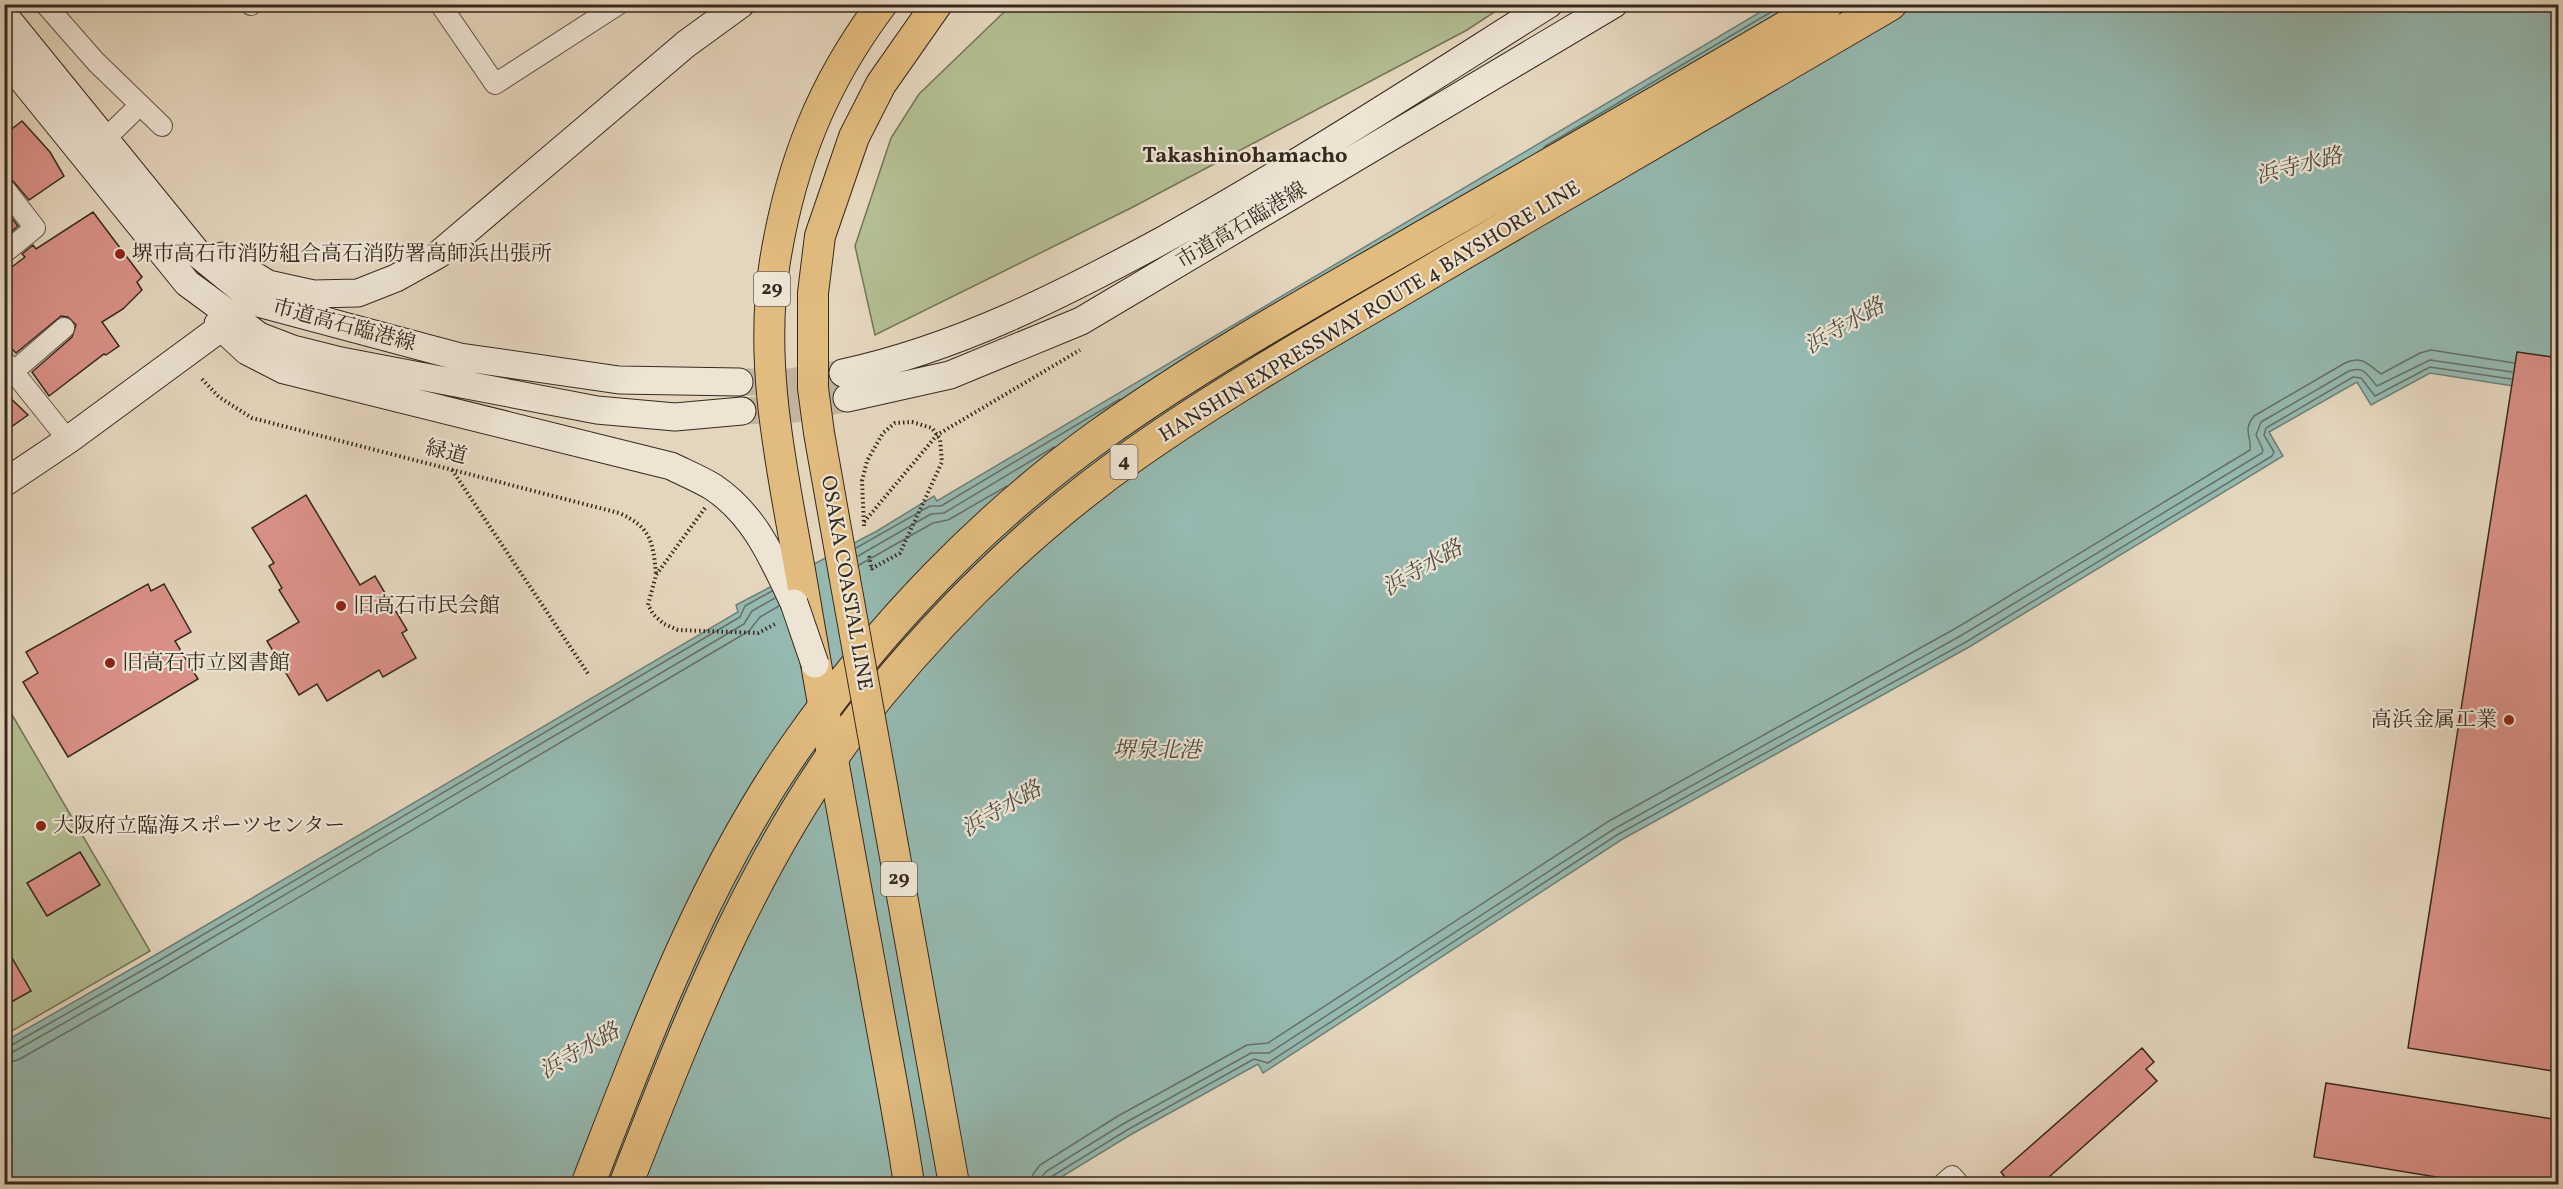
<svg xmlns="http://www.w3.org/2000/svg" width="2563" height="1189" viewBox="0 0 2563 1189" font-family="Vollkorn,'Noto Serif JP',serif">
<style>
.green{fill:#b3be92;stroke:#747458;stroke-width:1.5}
.water{fill:#95b9b0;stroke:#6f7f76;stroke-width:1.5}
.lines{fill:none;stroke-linecap:round;stroke-linejoin:round}
.shore{stroke:#667167;stroke-width:1.5}
.building{fill:#da9087;stroke:#36291e;stroke-width:1.5}
.secondary-tunnel{stroke:#c1b39d;stroke-width:27;stroke-dasharray:27 14;stroke-linecap:butt}
.street-casing{stroke:#625446;stroke-width:22}
.secondary-casing{stroke:#36291e;stroke-width:29}
.primary-casing{stroke:#36291e;stroke-width:32}
.highway-casing{stroke:#36291e;stroke-width:35}
.path{stroke:#36291e;stroke-width:4;stroke-dasharray:1.5 3;stroke-linecap:butt}
.street{stroke:#ede4d4;stroke-width:20}
.secondary{stroke:#ede4d4;stroke-width:27}
.primary{stroke:#e2bb7e;stroke-width:30}
.highway{stroke:#e2bb7e;stroke-width:33}
.secondary-bridge-casing{stroke:#36291e;stroke-width:29;stroke-linecap:butt}
.primary-bridge-casing{stroke:#36291e;stroke-width:32;stroke-linecap:butt}
.path-bridge{stroke:#36291e;stroke-width:4;stroke-dasharray:1.5 3;stroke-linecap:butt}
.secondary-bridge{stroke:#ede4d4;stroke-width:27}
.primary-bridge{stroke:#e2bb7e;stroke-width:30}
.poi-dot{fill:#8f2418;stroke:#ede4d4;stroke-width:2}
.labels{text-anchor:middle;dominant-baseline:central;stroke-width:4.5;stroke-linejoin:round;paint-order:stroke}
.shield{fill:#ede4d4;stroke:#6d6155;stroke-width:1.5}
.shield-label{font-size:20px;font-weight:bold;fill:#36291e}
.street-label{font-size:21px;fill:#36291e;stroke:#ede4d4}
.poi-label{font-size:21px;fill:#36291e;stroke:#ede4d4;text-anchor:start}
.neighbourhood-label{font-size:22px;font-weight:bold;fill:#36291e;stroke:#ede4d4}
.water-label{font-size:22px;font-style:italic;fill:#4e4d42;stroke:#ede4d4}
</style>
<rect width="100%" height="100%" fill="#e4d6bd"/>
<filter id="stains"><feTurbulence type="fractalNoise" baseFrequency=".00333" numOctaves="4"/><feColorMatrix values="0 0 0 0 .2 0 0 0 0 .09 0 0 0 0 .02 0 0 0 .5 -.17"/></filter>
<radialGradient id="worn" r=".72"><stop offset=".6" stop-color="#630" stop-opacity="0"/><stop offset="1" stop-color="#630" stop-opacity=".3"/></radialGradient>
<!-- green -->
<path class="green" d="M1014,5V4L1505,5L1467,30L1131,208L875,335L855,246L891,138L919,94L1002,14Z
M4,701L150,951L5,1035H4Z"/>
<!-- water -->
<path class="water" d="M1772,5H2558V393L2430,373L2371,405L2357,382L2269,432L2283,456L1969,647L1621,840L1263,1073L1258,1064L1130,1135L1050,1184H5L4,1042L152,957L738,612L736,605L877,531L934,496L937,501Z"/>
<g class="lines">
<!-- shore -->
<path class="shore" d="M1544,147L1771,12L1774,4
M856,548L930,506H941L1120,399
M858,556L931,514L944,513L1054,447
M859,565L933,523L948,520L1007,486
M4,1047L10,1046L155,963L740,617L745,606L772,591
M4,1054L13,1052L159,969L744,624L752,611L775,598
M4,1063L18,1060L164,977L693,664L749,631L760,617L779,606
M1032,1184L1033,1174L1040,1165L1118,1116L1247,1045L1268,1043L1609,821L1958,627L2250,450C2252,437 2242,431 2254,416L2345,363C2362,355 2369,365 2381,374L2420,353L2431,350L2514,363
M1041,1184L1042,1176L1047,1171L1123,1124L1251,1053H1269L1614,829L1962,635L2262,453L2263,450L2256,435L2261,422L2349,371C2365,365 2368,377 2377,386L2430,360L2512,372
M1048,1184L1051,1177L1127,1130L1254,1059L1268,1063L1617,835L1966,642L2272,456L2274,452L2264,435L2266,428L2353,377L2361,378L2375,396L2430,367L2511,379"/>
</g>
<!-- building -->
<path class="building" d="M22,121L50,152L64,176L29,200L13,181L4,176V135Z
M4,208L18,226L6,236L4,235Z
M93,212L142,277L137,282L142,290L123,309L102,322L119,346L106,355L104,354L49,396L32,372L72,337L76,325L68,317L61,316L16,353L4,341V273L25,257L22,254L33,245L36,249Z
M2517,352L2559,358V1072L2408,1048Z
M4,392L28,415L4,432Z
M306,495L360,585L375,576L407,630L402,633L416,658L383,677L379,670L327,701L317,684L299,695L267,641L299,622L279,590L282,588L269,566L274,563L252,528Z
M148,584L151,591L164,584L191,632L175,641L198,679L68,757L23,682L38,673L26,652Z
M80,852L100,885L47,916L27,883Z
M4,944L31,991L4,1006Z
M2142,1048L2154,1062L2146,1069L2157,1081L2040,1185H2011L2001,1172Z
M2326,1083L2559,1120V1185H2485L2314,1157Z"/>
<g class="lines">
<!-- secondary-tunnel -->
<path class="secondary-tunnel" d="M739,382H790L843,373
M742,411L794,409L847,398"/>
<!-- street casing -->
<g class="street-casing">
<path id="street" d="M45,4L96,62L162,126
M440,4L495,84L619,4
M251,5L252,4
M105,139L140,105
M4,188L35,228L4,253
M4,360L68,440
M14,371L64,328
M1943,1184L1952,1176L1959,1184"/>
</g>
<!-- secondary casing -->
<g class="secondary-casing">
<path id="secondary" d="M4,15L199,255L258,303L460,357L619,380L739,382
M4,57L187,283L259,336L293,349L341,361L597,410L675,417L742,411
M222,256L268,284L313,294L358,293L396,278L439,254L686,44L741,4
M218,324L247,351L284,370L671,466C685,473 700,479 713,487C755,515 773,559 794,603
M843,373C958,348 1062,295 1165,239C1296,166 1422,84 1549,4
M847,398L950,375L1081,321L1614,4
M4,483L68,440L234,318"/>
</g>
<!-- primary casing -->
<g class="primary-casing">
<path id="primary" d="M882,4C822,84 791,163 775,261C757,370 785,481 803,588C825,719 849,849 873,980C885,1048 899,1116 909,1184
M844,574L819,433L813,388V293L820,236L854,137L881,84L937,4"/>
</g>
<!-- highway casing -->
<g class="highway-casing">
<path id="highway" d="M588,1184C647,1033 703,879 797,745C880,627 983,519 1100,435C1206,359 1321,296 1434,231C1565,156 1696,81 1826,4
M626,1184C693,1012 761,838 880,693C954,603 1040,521 1135,454C1237,382 1348,321 1456,257C1601,173 1746,89 1890,4"/>
</g>
<!-- path -->
<path class="path" d="M202,379L219,397L252,418L619,513C651,527 653,542 656,574
M452,470L589,675
M705,508L656,575L648,605L653,614L664,624L678,630L758,633L777,623
M864,522L937,435L1080,350
M864,526L862,481L867,461L883,433L895,423L912,422L932,428L940,439L942,462L900,553L869,570"/>
<!-- street -->
<use href="#street" class="street"/>
<!-- secondary -->
<use href="#secondary" class="secondary"/>
<!-- primary -->
<use href="#primary" class="primary"/>
<!-- highway -->
<use href="#highway" class="highway"/>
<!-- secondary-bridge casing -->
<g class="secondary-bridge-casing">
<path id="secondary-bridge" d="M794,603L815,664"/>
</g>
<!-- primary-bridge casing -->
<g class="primary-bridge-casing">
<path id="primary-bridge" d="M844,574L954,1184"/>
</g>
<!-- path-bridge -->
<path class="path-bridge" d="M869,556L872,570"/>
<!-- secondary-bridge -->
<use href="#secondary-bridge" class="secondary-bridge"/>
<!-- primary-bridge -->
<use href="#primary-bridge" class="primary-bridge"/>
</g>
<!-- markers -->
<g class="poi-dot">
<circle cx="120" cy="254" r="6"/>
<circle cx="341" cy="606" r="6"/>
<circle cx="110" cy="663" r="6"/>
<circle cx="2509" cy="720" r="6"/>
<circle cx="41" cy="826" r="6"/>
</g>
<g class="labels">
<!-- shield labels -->
<g class="shield">
<rect x="754" y="272" width="36" height="34" rx="4.5"/>
<rect x="1110.5" y="445" width="27" height="34" rx="4.5"/>
<rect x="881" y="862" width="36" height="34" rx="4.5"/>
</g>
<g class="shield-label">
<text x="772" y="289">29</text>
<text x="1124" y="462">4</text>
<text x="899" y="879">29</text>
</g>
<!-- street labels -->
<g class="street-label">
<text transform="translate(1242 226) rotate(-31)">市道高石臨港線</text>
<text transform="translate(1370 312) rotate(-31)">HANSHIN EXPRESSWAY ROUTE 4 BAYSHORE LINE</text>
<text transform="translate(344 326) rotate(15)">市道高石臨港線</text>
<text transform="translate(446 453) rotate(14)">緑道</text>
<text transform="translate(846 583) rotate(80)">OSAKA COASTAL LINE</text>
</g>
<!-- poi labels -->
<g class="poi-label">
<text x="132" y="254">堺市高石市消防組合高石消防署高師浜出張所</text>
<text x="353" y="606">旧高石市民会館</text>
<text x="122" y="663">旧高石市立図書館</text>
<text x="2497" y="720" text-anchor="end">高浜金属工業</text>
<text x="53" y="826">大阪府立臨海スポーツセンター</text>
</g>
<!-- neighbourhood labels -->
<g class="neighbourhood-label">
<text x="1245" y="156">Takashinohamacho</text>
</g>
<!-- water labels -->
<g class="water-label">
<text transform="translate(2299 167) rotate(-14)">浜寺水路</text>
<text transform="translate(1845 327) rotate(-30)">浜寺水路</text>
<text transform="translate(1423 569) rotate(-30)">浜寺水路</text>
<text x="1157" y="751">堺泉北港</text>
<text transform="translate(1002 810) rotate(-30)">浜寺水路</text>
<text transform="translate(580 1052) rotate(-30)">浜寺水路</text>
</g>
</g>
<!-- margin -->
<rect width="2563" height="1189" fill="none" stroke="#e4d6bd" stroke-width="24"/>
<rect x="6" y="6" width="2551" height="1177" fill="none" stroke="#36291e" stroke-width="3"/>
<rect x="12" y="12" width="2539" height="1165" fill="none" stroke="#36291e" stroke-width="1.5"/>
<rect width="100%" height="100%" filter="url(#stains)"/>
<rect width="100%" height="100%" fill="url(#worn)"/>
</svg>
